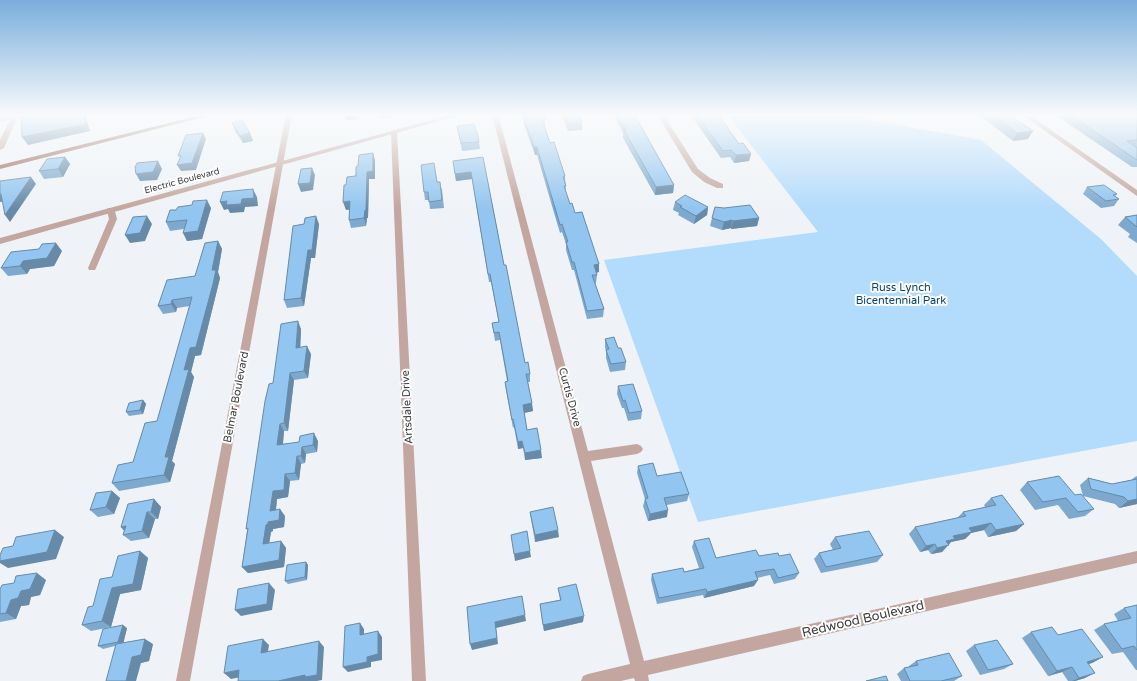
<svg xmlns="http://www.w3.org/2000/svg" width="1137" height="681" viewBox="0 0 1137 681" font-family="'Varela Round',sans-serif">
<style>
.green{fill:#b2dbfc}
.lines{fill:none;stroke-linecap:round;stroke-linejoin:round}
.minor{fill:#c3a69f;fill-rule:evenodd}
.tertiary{fill:#c3a69f;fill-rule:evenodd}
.primary{fill:#97655b;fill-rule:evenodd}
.wall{fill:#7ea9ce}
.shaded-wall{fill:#668aa7}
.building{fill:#92c5ef;stroke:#668aa7}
.labels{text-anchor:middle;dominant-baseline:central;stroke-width:4;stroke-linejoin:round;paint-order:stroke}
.far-street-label{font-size:9px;fill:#3b3c3e;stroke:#fff}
.park-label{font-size:11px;fill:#05456c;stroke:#fff}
.street-label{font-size:11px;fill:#3b3c3e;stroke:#fff}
.near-street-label{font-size:13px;fill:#3b3c3e;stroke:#fff}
</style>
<rect width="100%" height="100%" fill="#eff3f7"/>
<!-- green -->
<path class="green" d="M727,114H861L868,120L981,140L1101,239L1137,276V441L698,522L604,260L818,232Z"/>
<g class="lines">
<!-- minor -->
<path class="minor" d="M13,114H32L17,118L4,148L0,150V140L10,120L0,122V118L12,116Z
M286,114H292L190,681H176Z
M492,114H498L588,451L637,444L641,446L643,449L641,452L637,454L591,461L644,661L1137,551V563L648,675L649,681H635L634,678L621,681H581L583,676L588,674L630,664Z
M657,114H663L698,169L710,178L723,184V188H717L704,182L692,172Z
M1021,114H1028L1137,190V196Z
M394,130L397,132L426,681H412L391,132Z
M108,208H114L117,219L96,268L95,270H89L88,268L109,219L107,210Z"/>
<!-- tertiary -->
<path class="tertiary" d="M454,114H464L0,244V238Z"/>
<!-- primary -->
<path class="primary" d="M205,114H215L0,169V165Z"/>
</g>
<!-- wall -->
<path class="wall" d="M379,114H390V117L380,118Z
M529,114H543L545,120V127L550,143L565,176L566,192L570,204L599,272L596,273L597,275L596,283H595L604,309L603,317L587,319L574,270H572L566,250V244L562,232L560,233L537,155H535L524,124L523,116H529Z
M562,114H579L582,122V130L568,131L562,116Z
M613,114H634L674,185L673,193L655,195L623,138V133Z
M690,114H718L739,144L751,154L749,161L734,163L730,157L721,158Z
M868,114H889L870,116Z
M978,114H1008L1028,139L1013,141Z
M1054,114H1137V147H1136L1137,148V167H1132Z
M232,123L250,133L253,141L243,143L235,131Z
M457,126L476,132L479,142L480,149L462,151Z
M373,153L375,161V179H369L368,218H367L366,226L351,228L349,220L350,209L346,210L358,166Z
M65,157L70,164L63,177L44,179L39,171Z
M483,157L504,265L525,363L530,374V382H528L533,411L524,413L527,430L542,458L525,460L523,448L518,449L514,427L513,428L506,390L505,382L507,381L500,340L495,341L492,323H499L491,282H489L472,179L456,181L453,161Z
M437,182L442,189L444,208L430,209L429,200H425L424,192Z
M1087,187L1117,194L1115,196L1119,199L1114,206L1101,208L1083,194Z
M675,202L708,207L707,215L694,224L678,215L679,213L673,210Z
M211,208L202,239L187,241L184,229L170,231L166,222L176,210Z
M1137,215V243L1128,237L1130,234L1118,225L1125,217Z
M712,218H759L757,226L731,229V228L722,230L710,226Z
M319,224L315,258H311L304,306L287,308L284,300Z
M218,241L222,249L218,272L220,278L201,355L195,356L191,372L194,377L172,461L175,464L170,482L119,491L112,483L133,462L157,421L190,306L177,308L176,312L163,314L158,306L195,276Z
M62,251L54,266L30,269L27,274L8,276L1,268Z
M301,329L300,347L311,354L308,378L294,380L288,431H284L283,444L318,441L317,452L306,454L305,463L301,464L299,480L290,481L288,497L277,499L276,510L285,516L284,527L273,529V531L271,532L269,543L281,541L286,548L284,567L248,573L242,567L247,531L273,383Z
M605,339L626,362L625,370L610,372L606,358V351L605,347Z
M618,386L642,411L641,419L628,421L624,408H622L617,394Z
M143,400L146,404L143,414L129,416L126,412Z
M638,466L689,494L687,501L667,505V517L648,521L643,506L645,499L637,473Z
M1137,476V504L1119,508L1115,504L1083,496L1080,485L1088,478L1112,484L1131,480L1135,477Z
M1027,482L1075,495L1094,509L1085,516L1069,519L1058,505L1035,510L1020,490Z
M112,491L120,498L114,514L98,517L90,510Z
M991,498L1024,524L1016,531L988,537L984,530L971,533L965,539L951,542L942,552L931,554L928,550L920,552L909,534L915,527L957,518L963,512L985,507L984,505Z
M154,499L161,507L158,519H155L149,538L131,541L123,535L124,531L121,527Z
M530,512L559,537L535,542L531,519Z
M835,537L883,555L877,562L821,573L814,559L819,553L833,550L830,544Z
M694,541L716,558L779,556L799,573L795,579L774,584L770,575L757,578L754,586L704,598L703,595L657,604L651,580L652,574L684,572L699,568L692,547Z
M140,551L148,558L141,590L120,594L111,627L91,631L82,625L93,606L112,577Z
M306,562L308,565L307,580L288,584L285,581Z
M46,580L40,595L31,597L29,605L21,606L16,619L0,622V589Z
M558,588L583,622L544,631L540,604L560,600Z
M1137,605V670H1136L1123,652L1112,654L1094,630L1104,624L1118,621L1114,614L1124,608Z
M127,628L123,643L153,644L149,661L141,663L115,646L103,649L98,646Z
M1031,632L1058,635L1103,657L1092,663L1089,664L1085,678L1075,681H1068L1062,672L1048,676L1022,638Z
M974,645L1013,664L1004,669L980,675L966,651Z
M916,661L962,676L954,681H901L897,674L904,668L909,667V666Z"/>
<!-- shaded-wall -->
<path class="shaded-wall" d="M83,114H85L90,131L28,145L22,137Z
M358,114L357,119L346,120L345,117Z
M1033,131L1028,139L1013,141L1017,133Z
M203,133L206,139L196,170L181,171L177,165Z
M250,133L253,141L243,143L240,136Z
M534,147H537V155H535Z
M373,153L375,161V179H369L368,218H367L366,226L364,218L367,172Z
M751,154L749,161L734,163L736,155Z
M65,157L70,164L63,177L58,169Z
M158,161L162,169L157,180L140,181L136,174Z
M312,168L315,175L313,190L301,192L298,184Z
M471,172L472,179L456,181L455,174Z
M31,177L36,184L10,222L5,215Z
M674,185L673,193L655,195L656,187Z
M253,189L257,197L258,206L245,207L244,212L230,213L228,209L224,210L220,202L242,199Z
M0,194H1L6,201L0,202Z
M207,200L211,208L202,239L187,241L183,233Z
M350,201L352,209L346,210L343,202Z
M708,207L707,215L694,224L696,216Z
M147,216L152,224L145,241L130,243L125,235Z
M316,216L319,224L315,258H311L304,306L301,298L308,250Z
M759,218L757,226L731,229L733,221Z
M732,220L731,228L722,230L724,222Z
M218,241L222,249L218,272L220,278L201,355L195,356L191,372L194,377L172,461L175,464L170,482L164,475L165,457L184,370Z
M56,243L62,251L54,266L30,269L27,274L20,266L23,261Z
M599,264V272L593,273L594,265Z
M172,300L177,308L176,312L171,304Z
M298,321L301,329L300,355L296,348Z
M307,346L311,354L308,378L304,371Z
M290,373L294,380L288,431L284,423Z
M143,400L146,404L143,414L140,410Z
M532,403L533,411L524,413L523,405Z
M280,424L284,431L282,453L277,445Z
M314,433L318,441L317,452L313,445Z
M522,441L523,448L518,449V442Z
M302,447L306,454L305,463L301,456Z
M541,450L542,458L525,460V453Z
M297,456L301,464L299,480L295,473Z
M285,474L290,481L288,497L277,499L275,518L270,511L273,491Z
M112,491L120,498L114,514L106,507Z
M154,499L161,507L158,519L151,512Z
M1137,499V504L1119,508L1128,501Z
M280,509L285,516L284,527L273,529V531L271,532L268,551L263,544L266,525Z
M668,510L667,517L648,521L650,514Z
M147,512L155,519L149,538L142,531Z
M991,523L984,530L971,533L965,539L951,542L942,552L931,554L937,548L946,541L953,536L969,528Z
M1024,524L1016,531L988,537L996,530Z
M126,526L128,534L121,527Z
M55,530L64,537L56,559L8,568L0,563V561Z
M558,530L559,537L535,542V535Z
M281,541L286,548L284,567L248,573L242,567Z
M935,544L928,550L920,552L926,546Z
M140,551L148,558L141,590L120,594L111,627L102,621L112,588Z
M530,551L531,557L515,561L514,554Z
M306,562L308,565L307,580L305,577Z
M37,573L46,580L40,595L31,597L29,605L21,606L16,619L6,613L11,600L21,591Z
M758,580L754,586L704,598L707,592Z
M269,583L275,590L272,610L241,616L235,610Z
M525,615L526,621L496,628L498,644L472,650L470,644L495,622Z
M584,616L583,622L544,631L543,625Z
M360,623L364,629V640L360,635Z
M123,625L127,628L123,645L118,642Z
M378,631L382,637V660L371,662V667L348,672L343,667L367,657Z
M145,639L153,644L149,661L141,663L136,681H126L132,657Z
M263,639L269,645L267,658L261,653Z
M319,641L324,647L322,680L317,681H278Z
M1103,657L1092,663L1077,667L1087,662Z
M1072,667L1062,672L1048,676L1057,671Z
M239,670L246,676L231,679L224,673Z
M1095,673L1085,678L1075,681H1072L1079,678Z"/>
<!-- building -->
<path class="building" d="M36,114H83L86,124L22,137L21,117Z
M345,114H357L356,115L345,117Z
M530,114H543L545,120H542L550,143L554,142L565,176L563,177L566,186H564L570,204L572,203L575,213L582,212L599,264L594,265L597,275H592L604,309L587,311L574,262H572L566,242H568L562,224L560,225L537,147H534L523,116L530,115Z
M564,114H579L582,122L568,124Z
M617,114H634L674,185L656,187L624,130H626Z
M696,114H718L739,144L743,143L751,154L736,155L731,150L723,151Z
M991,114H1008L1033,131L1017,133Z
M1069,114H1137V140L1127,141L1137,148V160Z
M242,120L250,133L240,136L232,123Z
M474,124L476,132H477L479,142L461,143L457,126Z
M203,133L192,163L177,165L181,156H178L186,135Z
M373,153V171L367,172L366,210H365L364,218L349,220L350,201L343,202L344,185H346L347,177L356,176V167L358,166L359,155Z
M65,157L58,169L39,171L47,159Z
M483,157L504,265H506L525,363L528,362L530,374H526L532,403L523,405L527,430L537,428L541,450L525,453L522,441L518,442L513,419L512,420L505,382L508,381L499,332L494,333L492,323L499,322L490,274H488L471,172L455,174L453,161Z
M158,161L153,172L136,174L135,167L137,163Z
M434,163L437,182H440L442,200L429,202L428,192H424L421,165Z
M312,168L310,183L298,184L301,169Z
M31,177L5,215L1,194H0V181Z
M1104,185L1117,194L1113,195L1119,199L1106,201L1087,187Z
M253,189L254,198L242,199L241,204L226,205L227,201L220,202L223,192Z
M685,195L708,207L696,216L680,207L682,206L675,202Z
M207,200L198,231L183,233L187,220L166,222L170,210H176L178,207L192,205L193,201Z
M750,205L759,218L733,221L732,220L724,222L712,218L715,207L724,208Z
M1137,215V227L1125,217Z
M147,216L140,233L125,235L133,217Z
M316,216L312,250H308L301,298L284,300L293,226L304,224L305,218Z
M218,241L212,270H216L213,284L196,347L190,348L184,370L189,369L165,457H169L164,475L112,483L118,465L133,462L145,423L157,421L192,297L172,300L171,304L158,306L167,280L195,276L205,243Z
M56,243L47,258L23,261L20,266L1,268L11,252L39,249L42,244Z
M298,321L296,348L307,346L304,371L290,373L284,423L280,424L277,445L299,442L300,436L314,433L313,445L302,447L301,456H297L295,473L285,474L284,490L273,491L270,511L280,509L279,520L268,522V524L266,525L263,544L281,541L279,560L242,567L248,528L246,529L265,401L269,384L273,383L281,324Z
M614,337L618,348H621L626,362L611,364L606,350L609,349L605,339Z
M633,384L642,411L629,413L625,400L623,401L618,386Z
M143,400L140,410L126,412L129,403Z
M653,463L657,476L681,472L689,494L664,498L668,510L650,514L645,499L648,498L638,466Z
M1059,476L1075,495L1081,494L1094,509L1078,512L1066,498L1043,502L1027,482Z
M1088,478L1112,484L1137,479V499L1128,501L1124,497L1091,489Z
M112,491L106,507L90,510L96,493Z
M1002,495L1024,524L996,530L991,523L969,528L972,532L953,536L955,539L946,541L949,545L937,548L935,544L926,546L915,527L966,516L963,512L996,505L991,498Z
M154,499L151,512H147L142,531L123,535L126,526L121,527L128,504Z
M553,507L558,530L535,535L530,512Z
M55,530L47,552L0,561V555L3,548L13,546L16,537Z
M527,531L530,551L514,554L511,535Z
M869,531L883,555L826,567L819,553L841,548L835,537Z
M709,538L716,558L756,550L759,556L778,553L779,556L790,554L799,573L778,578L774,569L755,572L758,580L707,592L706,589L659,598L652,574L683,568L684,572L704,568L694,541Z
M140,551L133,584L112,588L102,621L82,625L88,607L93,606L100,579L112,577L118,556Z
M306,562L305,577L285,581L287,565Z
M37,573L30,589L21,591L18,598L11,600L6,613L0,614V589L2,585L14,583L16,576Z
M269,583L267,604L235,610L238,589Z
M576,584L584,616L543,625L540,604L561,600L558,588Z
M522,596L525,615L495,622L497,638L470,644L467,607Z
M1137,605V650L1134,646L1122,649L1104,624L1131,618L1124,608Z
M360,623V635L378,631V654L367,657V662L343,667L345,626Z
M123,625L118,642L98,646L103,629Z
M1052,627L1058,635L1082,629L1103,657L1087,662L1095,673L1079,678L1072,667L1057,671L1031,632Z
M145,639L141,655L132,657L126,681H106L116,644Z
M263,639L261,653L319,641L317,675L305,677V675L278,681H238L239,670L224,673L228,646Z
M997,640L1013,664L988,670L974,645Z
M949,653L962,676L941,681H910L904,668L918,665L916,661Z
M886,676L888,681H866Z"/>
<!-- sky -->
<linearGradient id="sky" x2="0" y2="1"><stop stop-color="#79aedd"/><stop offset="0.55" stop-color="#f8fafb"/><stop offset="1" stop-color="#f8fafb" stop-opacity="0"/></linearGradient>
<rect width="1137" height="209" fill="url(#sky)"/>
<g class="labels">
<!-- far-street labels -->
<g class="far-street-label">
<text transform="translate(182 181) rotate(-15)">Electric Boulevard</text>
</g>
<!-- park labels -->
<g class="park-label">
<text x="901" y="287">Russ Lynch<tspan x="901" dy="13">Bicentennial Park</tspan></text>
</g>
<!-- street labels -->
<g class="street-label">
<text transform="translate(236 397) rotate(-79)">Belmar Boulevard</text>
<text transform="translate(570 397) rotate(75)">Curtis Drive</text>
<text transform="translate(407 407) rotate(-93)">Artsdale Drive</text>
</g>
<!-- near-street labels -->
<g class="near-street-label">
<text transform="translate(863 619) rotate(-13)">Redwood Boulevard</text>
</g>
</g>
</svg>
